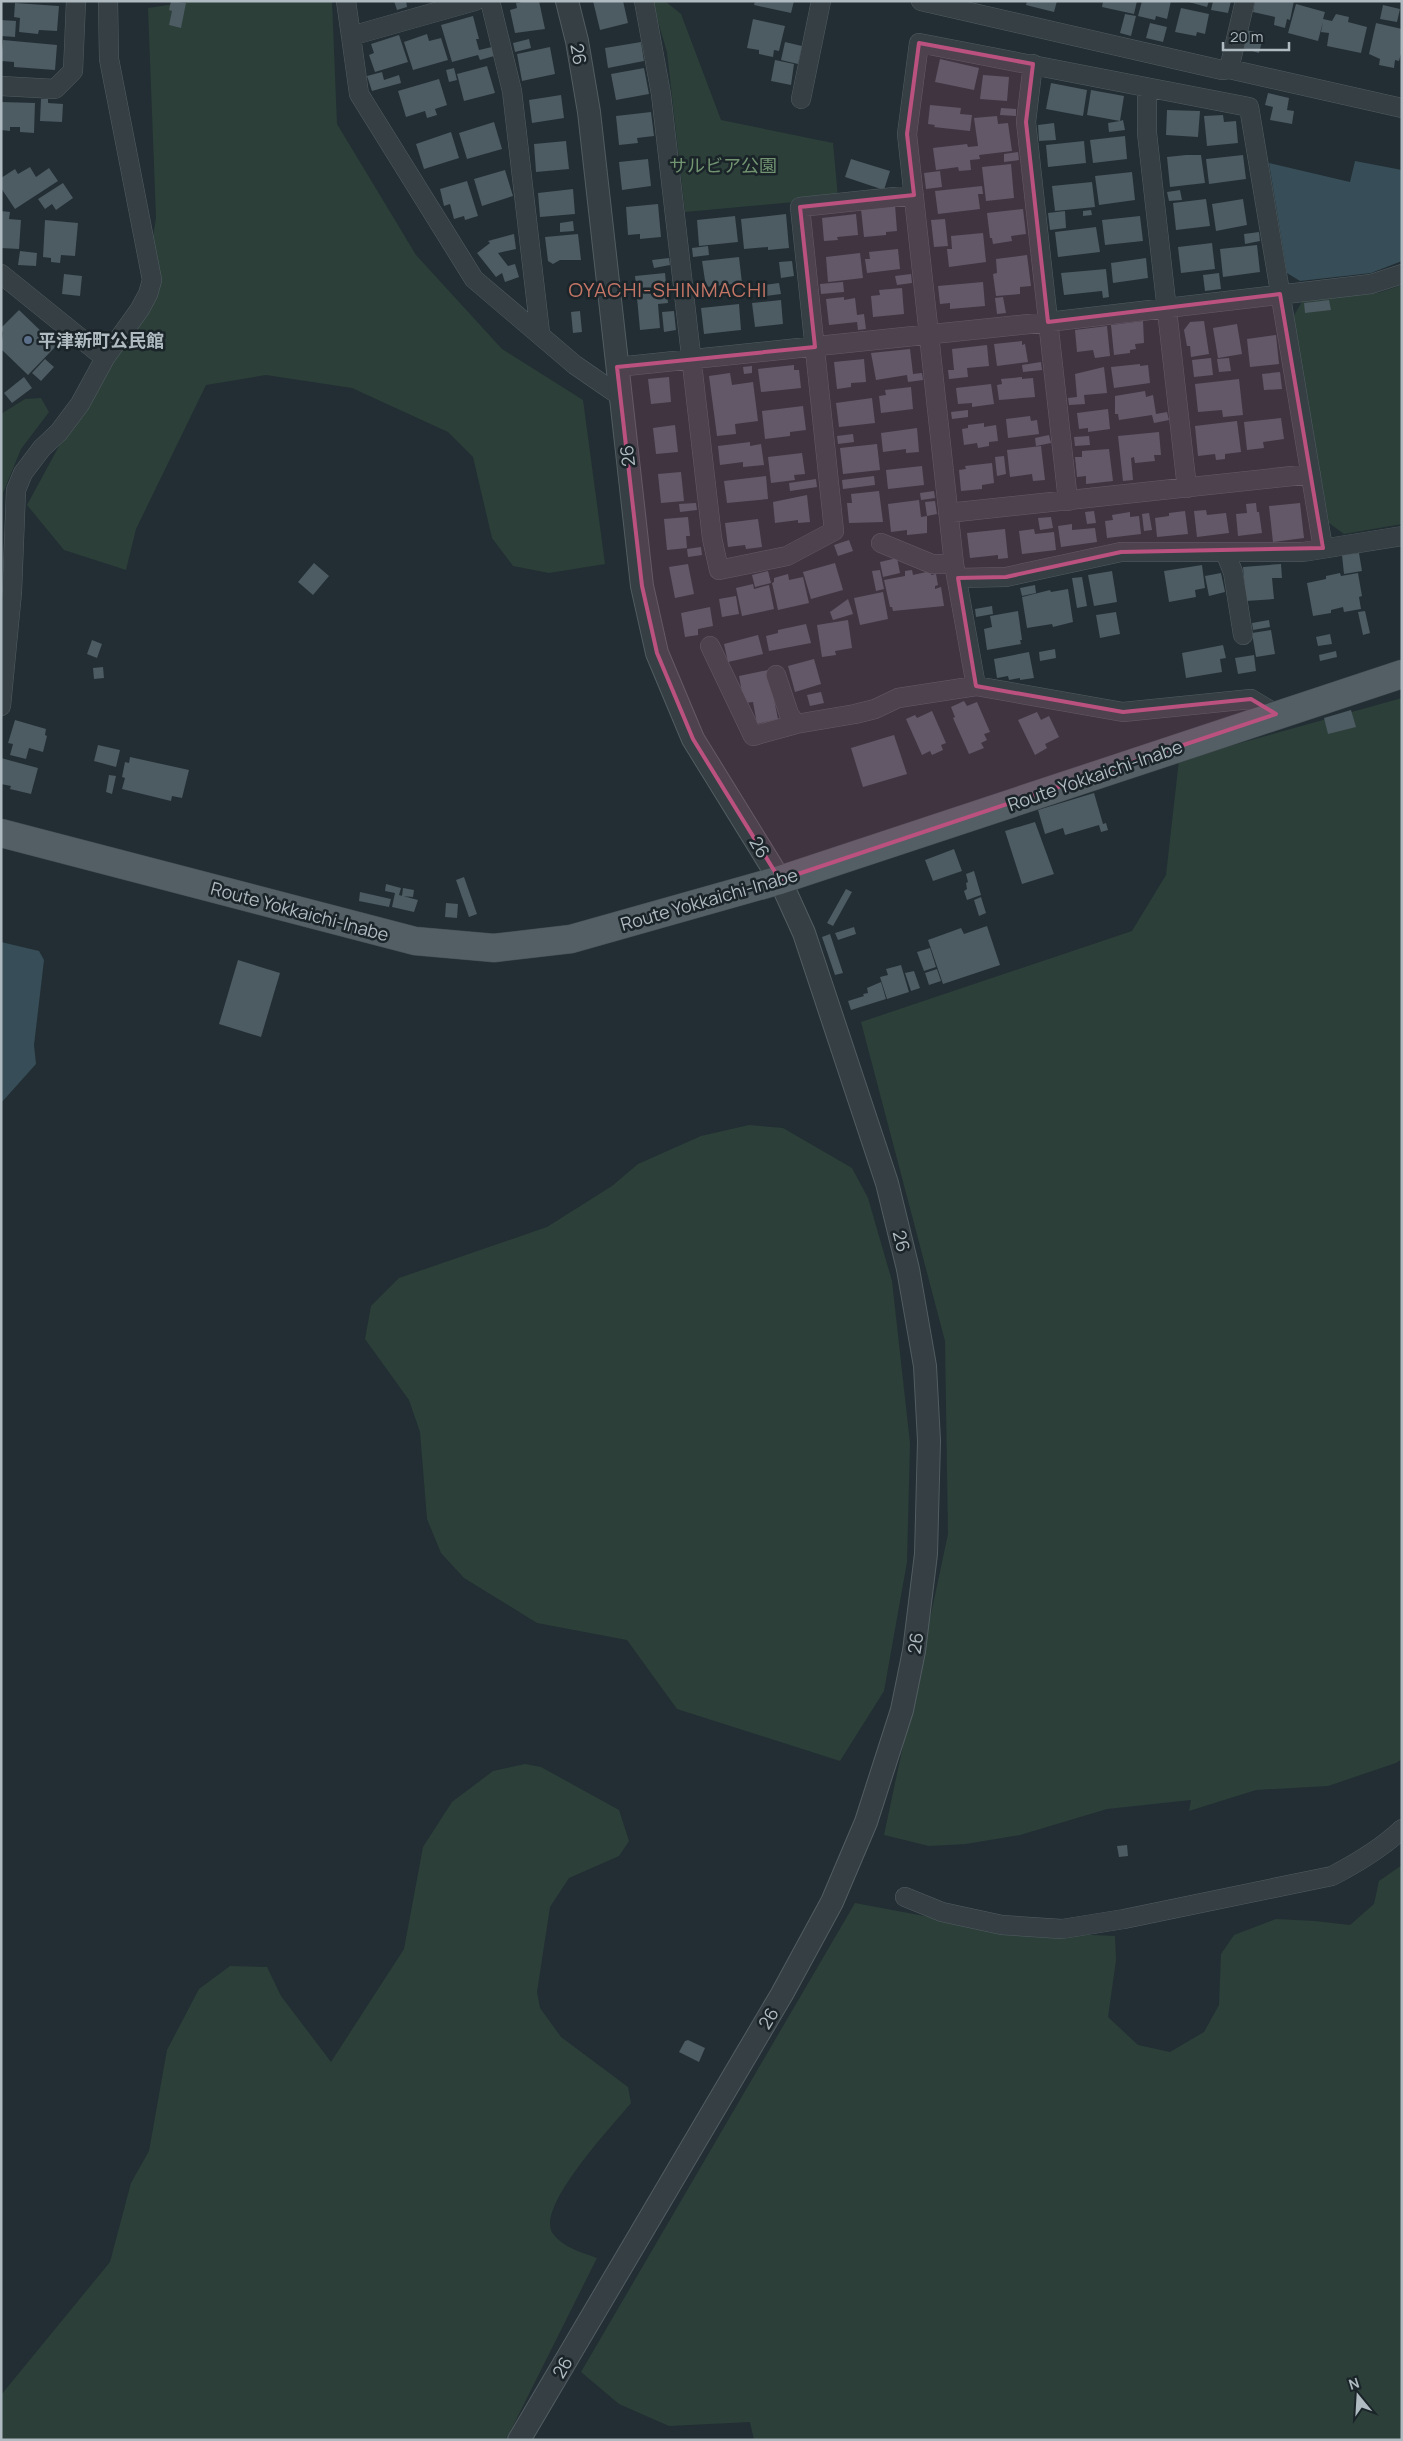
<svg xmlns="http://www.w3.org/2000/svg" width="1403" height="2441" viewBox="0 0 1403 2441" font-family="Manrope,'Noto Sans JP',sans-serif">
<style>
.green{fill:#2c3f39}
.water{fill:#374e58}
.building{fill:#4d5b62}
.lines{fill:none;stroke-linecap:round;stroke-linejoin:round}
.minor-casing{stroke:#525d62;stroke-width:20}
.tertiary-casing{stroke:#525d62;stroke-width:24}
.primary-casing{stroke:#414b51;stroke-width:29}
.minor{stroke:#353f44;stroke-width:19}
.tertiary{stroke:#353f44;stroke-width:22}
.primary{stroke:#535f64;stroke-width:28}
.marked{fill:#bb517f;fill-opacity:0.2;stroke:#bb517f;stroke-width:4;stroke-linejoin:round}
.service-dot{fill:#5c6f8a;stroke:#1a2429;stroke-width:2}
.labels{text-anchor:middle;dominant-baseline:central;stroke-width:5;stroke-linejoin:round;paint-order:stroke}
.street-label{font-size:18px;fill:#afbbc1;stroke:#1a2429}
.park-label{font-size:18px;fill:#729471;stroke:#1a2429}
.poi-label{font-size:18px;font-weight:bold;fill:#afbbc1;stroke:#1a2429;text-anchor:start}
.quarter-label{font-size:20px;letter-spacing:1px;fill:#c57666;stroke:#1a2429}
</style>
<rect width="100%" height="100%" fill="#222e33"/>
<!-- green -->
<path class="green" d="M194,1H332L337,124L416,255L502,349L583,400L605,564L549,573L513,566L492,538L473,457L448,432L352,388L266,375L206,385L136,529L126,570L64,550L27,505L145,288L156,218L148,8Z
M652,1H665L681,14L721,120L833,143L838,198L685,212L667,52Z
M1402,285V524L1344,534L1329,523L1293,317L1303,300L1378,293Z
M41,398L49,412L21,449L3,493L1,520V414L25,399Z
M1402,698V1759L1396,1763L1328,1786L1256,1790L1189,1811L1191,1800L1107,1809L1020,1835L966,1844L929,1846L884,1835L948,1534L945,1341L861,1022L1132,931L1166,875L1179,760Z
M749,1125L783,1128L852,1168L868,1198L892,1281L910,1443L907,1562L884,1691L840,1761L677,1709L627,1640L537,1623L464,1578L441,1553L427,1519L420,1432L409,1400L365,1339L371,1306L399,1278L547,1227L612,1186L638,1164L701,1136Z
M525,1764L541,1767L619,1810L629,1841L619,1856L569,1878L550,1907L537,1992L540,2008L561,2037L628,2087L631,2103C614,2124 534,2208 553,2234C564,2248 581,2252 597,2258L506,2440H1V2395L110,2262L131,2183L149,2151L167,2050L199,1989L230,1966L267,1967L281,1996L331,2062L404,1949L423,1847L452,1802L493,1771Z
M1402,1865V2440H754L750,2422L669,2426L619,2404L581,2372L855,1903L1004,1931L1115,1936L1116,1960L1108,2017L1138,2045L1170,2052L1204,2032L1219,2005L1221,1954L1234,1935L1276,1919L1315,1921L1350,1925L1374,1904L1379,1881Z"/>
<!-- water -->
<path class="water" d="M1355,161L1402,170V261L1371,273L1300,281L1287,273L1269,163L1350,182Z
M1,942L39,951L44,960L34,1045L36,1064L1,1103Z"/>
<!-- building -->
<path class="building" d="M171,1L186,3L181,28L169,25L172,11L169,10Z
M394,1H406L407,7L397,10Z
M527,1H539L545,29L515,33L510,10L517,8L516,3Z
M593,1H623L628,23L600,30Z
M755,1H794L791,13L754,5Z
M1027,1H1057L1054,12L1026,5Z
M1103,1H1137L1134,14L1102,7Z
M1142,1H1171L1167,19L1156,16L1155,20L1138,16Z
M1185,1H1209L1207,7Z
M1213,1H1231L1228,13L1211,10Z
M1255,1H1294L1290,20L1287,19L1285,28L1274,25L1275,17L1253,12Z
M15,3L59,6L57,31L39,30L38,34L19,32L20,18L14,17Z
M1296,4L1325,12L1323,19L1332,21L1336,14L1349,17L1348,22L1367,27L1361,53L1327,46L1329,33L1321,32L1323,22L1318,41L1288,33Z
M1383,5L1400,9L1397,22L1380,19Z
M1181,8L1209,14L1205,34L1197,32L1196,36L1175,32Z
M1125,14L1136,16L1131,36L1120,33Z
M473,16L479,39H476L479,50L492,47L494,56L480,60L478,55L452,62L441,25Z
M753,19L785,26L779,51L774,50L773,57L759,54V50L747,48Z
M1,20L16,21L15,37L1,36Z
M1150,23L1167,27L1163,42L1146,38Z
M1376,23L1402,29V50L1399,61L1395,60L1394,68L1379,65L1380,59L1369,54Z
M1246,30L1264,34L1259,53L1242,48Z
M427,34L429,41L441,38L448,60L413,70L404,42Z
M399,35L408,62L375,72L369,55L374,53L371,44Z
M529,39L531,48L515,52L513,43Z
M3,40L57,45L55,70L14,67V62L1,61Z
M641,42L644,61L608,68L605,48Z
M785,42L802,46L798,64L781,60Z
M550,47L555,74L522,81L517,54Z
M940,59L979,68L974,90L935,82Z
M775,60L794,64L791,85L771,81Z
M487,66L495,93L464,101L457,74Z
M454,68L457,80L449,82L446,70Z
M644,68L649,94L616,100L611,74Z
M382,72L384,80L399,75L401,83L372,91L367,76Z
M983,75L1009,77L1007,101L980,99Z
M439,79L447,105L435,109L437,115L427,118L425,111L406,117L398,91Z
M1051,83L1087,90L1083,116L1046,109Z
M1091,90L1124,96L1120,121L1123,120L1125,130L1109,132L1108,123L1120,121L1087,115Z
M1268,93L1289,98L1287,110L1294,111L1292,124L1270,120L1273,107L1265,105Z
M561,95L564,118L532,123L529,100Z
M41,99H48V103L63,104L62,122L40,121Z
M2,102L35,103L34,133L20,132V127H10V131L1,130Z
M930,105L961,108L960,114L972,115L970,131L934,127L935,125L928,124Z
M1001,108L1016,109V116L1000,115Z
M1167,110L1200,111L1198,137L1166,135Z
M651,112L654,136L637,138L638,143L619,145L616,116Z
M1223,115L1224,122L1236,121L1238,143L1207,146L1204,116Z
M997,116L998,124L1008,123L1012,151L979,155L980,159L970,160L971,170L959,171L958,167L936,170L933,148L967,144L968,147L978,146L974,118Z
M494,122L502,149L467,159L459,133Z
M1054,123L1056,140L1039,141L1038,125Z
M451,132L459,158L424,169L416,144Z
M1125,136L1127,159L1093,163L1090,140Z
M566,141L569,169L536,172L534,144Z
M1084,141L1086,163L1048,167L1046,145Z
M1018,152L1019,160L1004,162V154Z
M1186,155H1201L1205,183L1170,187L1167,157Z
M1243,155L1246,179L1209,184L1206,159Z
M648,159L651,186L622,190L619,162Z
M851,159L890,171L884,190L845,177Z
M1011,164L1014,198L986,201L982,167Z
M30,167L36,177L49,168L58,181L15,209L1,188V178L15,169L18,174Z
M505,170L513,196L482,206L474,179Z
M940,171L942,187L926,189L924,173Z
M1132,172L1135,200L1099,205L1095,176Z
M467,181L478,216L465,220L464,216L454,219L450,204L444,206L440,189Z
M1092,182L1095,207L1055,211L1052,186Z
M63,183L73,198L56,210L52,204L45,209L38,199Z
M982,186L983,194H978L980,209L938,214L935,191Z
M573,189L575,214L540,217L538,193Z
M1180,190L1182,200L1169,201L1167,192Z
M1206,199L1210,226L1176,230L1173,203Z
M1243,199L1247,225L1216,231L1212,204Z
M658,204L661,237L640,239V234L628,235L626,207Z
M895,205L897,231L886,232V235L864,237L861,209Z
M1023,209L1026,234L1011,236L1012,241L993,244L992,238H990L987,213Z
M1091,210L1092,215L1083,216V211Z
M1,211L10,212L9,219L21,220L19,249L1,248Z
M1065,211L1066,228L1050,230L1048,213Z
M786,214L789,248L768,250V247L744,249L741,219Z
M856,214L858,235L837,237L838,240L824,241L822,218Z
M735,216L738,242L699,246L697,220Z
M1140,216L1143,241L1105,245L1102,220Z
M945,219L948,246L934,247L931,220Z
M45,220L78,223L75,256L61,255L60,263L51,262V258L43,257Z
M573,221L574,231L560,232V223Z
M1096,227L1100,252L1058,257L1055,232Z
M1259,232L1260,241L1245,244L1244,234Z
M983,233L986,262L949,267L947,249H952L951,236Z
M514,234L516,249L498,253L508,266L515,264L519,277L505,282L502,273L496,277L477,253L490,243L488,241Z
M578,234L581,260H560L553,264L548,261L545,237Z
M1212,243L1215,269L1181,273L1178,247Z
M1257,245L1260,272L1223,277L1220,249Z
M708,246L709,255L693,257L692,248Z
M898,249L900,269L867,273L865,259H870L869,252Z
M20,251L37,253L36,266L18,265Z
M860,253L863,278L828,282L826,257Z
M1027,255L1031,286L1020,287V294L996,296L993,274L997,273L996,259Z
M739,257L742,283L706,287L702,261Z
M669,258L670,265L654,268L652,260Z
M1146,258L1148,278L1113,283L1111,263Z
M792,261L794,276L781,278L779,262Z
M1106,269L1109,297L1103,298L1102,291L1064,295L1061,273Z
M665,273L668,303L658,304L660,328L640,330L635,276Z
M1219,273L1221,289L1205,291L1203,275Z
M64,274L82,276L80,296L62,294Z
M911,274L912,283L897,285L895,276Z
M843,282L844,292L821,294L820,284Z
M983,282L985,306L950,309V303L940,304L938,286Z
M779,283L781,294L766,296L764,285Z
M902,288L904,314L873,317L871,296L880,295L879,290Z
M844,297V300L855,298L857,315L864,314L866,329L858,330L857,322L829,325L826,299Z
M1003,297L1006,313L997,314L995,298Z
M781,300L783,324L755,327L752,303Z
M1329,300L1331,310L1305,313L1304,303Z
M739,304L741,330L704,334L701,308Z
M19,310L45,335L47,333L58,344L28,375L1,349L3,333L1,328Z
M580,311L582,332L573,333L571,312Z
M674,311L676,330L664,332L662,312Z
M1143,321L1144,343L1135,344L1136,349L1130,350V353L1114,355L1111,325Z
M1204,321L1209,354L1191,357L1190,346H1187L1184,330L1190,322Z
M1237,324L1242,354L1218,358L1213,328Z
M1107,326L1110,356L1095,358L1093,350L1077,352L1075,330Z
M1276,335L1279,364L1250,367L1247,339Z
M1022,341V345L1025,344L1028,362L997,366L994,344Z
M987,345L989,366L967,368L968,377L949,379L948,370H954L952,349Z
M910,349L913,374L922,373L923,380L908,382L907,375L876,380L871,353Z
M1211,358L1213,375L1194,377L1192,360Z
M1229,358L1231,371L1219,372L1217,359Z
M45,359L54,367L41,381L32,373Z
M864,359L866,382L851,383V387L837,389L834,362Z
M1041,362L1042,370L1023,372L1022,365Z
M1140,364V366L1148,365L1150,383L1114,388L1111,367Z
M794,365V370H799L801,388L761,392L758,369Z
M752,366V373L744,374L743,367Z
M1104,367L1107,393L1084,395L1085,404L1069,405L1068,398L1077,397L1075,374Z
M1280,372L1282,389L1264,390L1262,374Z
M730,373L732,385L753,382L758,421L735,424L736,434L717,436L709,376Z
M24,377L32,388L12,403L4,393Z
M669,377L671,402L651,404L648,379Z
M1022,377V379L1033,378L1035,397L999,400L997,385L1002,384L1001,379Z
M1239,379L1243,415L1223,417L1222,410L1198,412L1195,384Z
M991,384L994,404L972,407V403L958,404L956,388Z
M911,387L913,409L881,413L879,396L886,395L885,390Z
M1145,391L1146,397L1153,395L1156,414L1167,412L1169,420L1154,423L1152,415L1119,420L1118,414H1115V396Z
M872,398L875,423L839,427L836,403Z
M803,406L806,430L790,432V436L765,439L762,411Z
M1108,409L1110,429L1088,432V428L1079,429L1077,413Z
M968,410V417L952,419L951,412Z
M1030,416L1031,421L1037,420L1039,434L1008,438L1006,419Z
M1281,418L1284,439L1263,442L1264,448L1247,450L1244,422Z
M1237,421L1241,452L1225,454V459L1216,460L1215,454L1198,456L1195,426Z
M984,423V427L996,425L998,441L989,442V446L978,448L977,443L964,445L962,429L968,428V425Z
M675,425L678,452L656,454L653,428Z
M917,428L919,452L906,453V449L883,452L881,433Z
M1159,432L1161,455H1154L1155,461L1135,463L1134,457L1131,458L1133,480L1123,481L1118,436Z
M853,434L854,442L838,444L837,436Z
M1049,435L1051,443L1036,446L1035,438Z
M1089,436L1090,445L1075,446L1074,437Z
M750,442V446L761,444L764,465L743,467V462L720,465L718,446Z
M877,444L880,470L843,474L840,448Z
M1041,446L1045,480L1033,481L1032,474L1010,477L1007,450Z
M1109,449L1113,481L1086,484V476L1077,477L1075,457H1082V451Z
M802,453L805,474L794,475L795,480L771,483L768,457Z
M1004,456L1006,474L997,476L995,457Z
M992,463L994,483L982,485V489L961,491L959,470L966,469L965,466Z
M922,466L924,485L888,489L886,470Z
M681,472L684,501L661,503L658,474Z
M766,476L768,499L727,503L724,481Z
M874,476L875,485L843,489L842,480Z
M816,479L817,487L790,491L789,483Z
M879,491L883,522L849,523L847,503H852L851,494Z
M934,491L935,498L921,500L920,493Z
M807,495L810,522L798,523V520L775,523L773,502Z
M919,500L921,517L927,516V533L907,535V530L891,532L888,504Z
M935,501L937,514L927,516L925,502Z
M696,503L697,510L680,512L679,504Z
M1256,503L1257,512H1259L1262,533L1238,536L1236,514L1247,513L1246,504Z
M1300,503L1304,538L1273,542L1269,506Z
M1206,510L1207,515L1226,513L1229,533L1197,537L1194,511Z
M1094,511L1096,523L1087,524L1085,512Z
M1185,511L1188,534L1157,537L1155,518L1169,516V513Z
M1130,512V517L1139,516L1141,534L1107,538L1105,521L1113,520L1112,515Z
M1149,513L1152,530L1144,531L1142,514Z
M688,517L690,536H686L687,548L667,550L664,519Z
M1051,517L1053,528L1040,530L1038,518Z
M758,519L762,547L746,549L745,545L728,547L725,523Z
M1072,524V530L1095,528L1097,542L1061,547L1058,526Z
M1005,529L1008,558L998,559V555L970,558L967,533Z
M1034,529L1035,534L1054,532L1056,550L1022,554L1019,531Z
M849,540L853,551L838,556L834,545Z
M701,547L702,555L688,557L687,549Z
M1359,553L1362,571L1344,574L1342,555Z
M897,558L900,573L883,577L880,562Z
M314,563L329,576L313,595L298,582Z
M835,563L843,590L811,599L803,572Z
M688,564L694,594L675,598L669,567Z
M1281,564L1282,578H1272L1274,599L1246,601L1243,567Z
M1202,565L1205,588L1195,590L1196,597L1169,602L1164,571Z
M880,570L884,589L876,591L872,571Z
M912,570L913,575L931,571V575L936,574L938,585L935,586V589L941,587L944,606L893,611L892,607H890L884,580L905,576V571Z
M768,571L771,583L755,587L752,575Z
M1112,571L1117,602L1094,606L1088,575Z
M1221,573L1225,592L1209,596L1205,576Z
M1340,573L1341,576L1358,573L1362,596L1359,597L1361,609L1344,612L1343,607L1331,610V613L1313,616L1307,583L1326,579V576Z
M788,574L789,580L803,577L809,603L778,610L772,583L774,582V578Z
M1082,577L1087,606L1077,608L1072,578Z
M753,584L754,589L769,585L774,609L742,616L736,588Z
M1035,585L1036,593L1022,596L1020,588Z
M1068,589L1073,622L1053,627L1052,624L1027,628L1022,597L1050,590L1051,592Z
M883,592L888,619L860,625L854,598Z
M736,596L739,614L722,617L719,599Z
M848,599L853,614L833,620L830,612Z
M992,606L993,614L976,617L975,609Z
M710,607L713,626L698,629V635L685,637L681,613Z
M1018,611L1022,640H1020L1021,644L987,650L984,629L992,627L990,616Z
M1365,611L1370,633L1363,635L1358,612Z
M1116,612L1120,634L1100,638L1096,615Z
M848,620L852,648L835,651L836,655L822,657L817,625Z
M1269,620L1270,627L1253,630L1252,623Z
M806,624L811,643L769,651L766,636L778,633V630Z
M1271,630L1275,654L1256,657L1252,633Z
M1330,634L1332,644L1318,646L1316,637Z
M758,635L763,654L728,662L724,644Z
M92,640L102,644L97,658L87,654Z
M1223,645L1226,658L1220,659L1222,672L1186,678L1182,653Z
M1055,649L1056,658L1040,661L1039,652Z
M1336,651L1337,657L1320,661L1319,655Z
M1029,652L1034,678L1020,680V678L1009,680L1008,676L997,678L994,659Z
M1254,655L1256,671L1238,674L1235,658Z
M814,659L821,684L795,692L788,666Z
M103,667L104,678L94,679L93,668Z
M768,670L778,719L757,724L753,702L744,703L739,676Z
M821,692L824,703L810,706L807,695Z
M964,701L967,706L977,702L990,732L984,734L987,740L981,743L984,748L969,754L953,718L955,717L951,707Z
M1351,710L1356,727L1328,734L1324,718Z
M932,711L946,743L941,745L943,750L932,755L930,751L922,755L906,719L915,715L917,718Z
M1037,712L1041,720L1049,716L1059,737L1045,744L1047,748L1035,755L1018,720Z
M15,720L46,729L45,735L47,736L43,752L29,748L26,759L10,755L13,744L8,743Z
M894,735L907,774L863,787L851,748Z
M98,745L120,750L116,767L94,761Z
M130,757L189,770L182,798L172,796L171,801L122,789L125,778L122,777L125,762L129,763Z
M1,758L38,768L31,794L10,789L11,786L1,784Z
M109,775L116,776L112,794L106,792Z
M1094,793L1103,824L1106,823L1108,830L1101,832L1099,825L1065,835L1063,828L1045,834L1038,810Z
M1035,822L1054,874L1022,884L1005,831Z
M954,849L962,871L933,881L925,860Z
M974,871L981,895L967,900L964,891L967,889L966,883L968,882L966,874Z
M464,877L477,914L469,917L456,880Z
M386,884L401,888L399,895L418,900L414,912L392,907L395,893L385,891Z
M403,888L414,890L413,897L402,896Z
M846,889L852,892L833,926L827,923Z
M360,892L391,899L389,907L359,901Z
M981,897L986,913L979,916L974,900Z
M446,903L458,904L457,918L445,917Z
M987,926L1000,965L943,984L928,940L961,928L964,934Z
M854,927L856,934L838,940L835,933Z
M830,934L843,973L835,975L822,937Z
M930,948L936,967L924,971L917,952Z
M238,960L280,973L261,1037L219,1024Z
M901,965L909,992L887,999L880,977L888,975L886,969Z
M937,969L941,981L929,985L925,973Z
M914,971L920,988L911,991L905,973Z
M881,982L886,999L851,1010L848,1001L864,996L863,994L868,993L867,988Z
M1127,1845L1128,1856L1119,1857L1117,1846Z
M688,2040L705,2048L699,2062L679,2052L685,2041Z"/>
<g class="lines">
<!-- minor casing -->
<g class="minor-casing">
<path id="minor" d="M346,1L351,36
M475,1L351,36L359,94L474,279L575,365L620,396
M490,1L512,91L540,333
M644,1L661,94L712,538L719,570L787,556L834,531L800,207L914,195
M921,1L1222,70L1229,69L1402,108
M1033,64L1026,122L1068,501
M1229,69L1245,1
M1,86L55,89L73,71L76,1
M1147,88V133L1187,488
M801,99L821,1
M1,274L105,358
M617,367L1048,322L1371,284L1402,274
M948,513L1311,474
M881,543L932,564H954
M1225,552L1233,572L1243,635
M958,578L1006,577L1121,552H1303L1402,536
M710,646L753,736L796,724L855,714L875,709L898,698L976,686
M776,675L789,714L796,724
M1,706L12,592L16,490L23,473L42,448L59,432L80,404L105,358L140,309L148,294L152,280L109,59L108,1
M1276,714L1251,699L1123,712L976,686L954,564L907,134L919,43L1249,107L1323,548
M905,1897L942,1912L1002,1925L1062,1929L1124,1919L1332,1876C1357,1863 1381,1849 1402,1829"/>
</g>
<!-- tertiary casing -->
<g class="tertiary-casing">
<path id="tertiary" d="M519,2440L782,1994L832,1902L866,1822L902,1710L914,1651L926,1554L929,1441L925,1366L908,1269L887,1183L804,933L780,880L693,739L657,653L642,586L589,112L577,41L567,1"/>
</g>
<!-- primary casing -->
<g class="primary-casing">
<path id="primary" d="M1,833L415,941L494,948L571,939L780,880L1402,674"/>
</g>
<!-- minor -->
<use href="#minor" class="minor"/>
<!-- tertiary -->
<use href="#tertiary" class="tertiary"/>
<!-- primary -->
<use href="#primary" class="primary"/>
</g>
<!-- marked area -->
<path class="marked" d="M919,43L1033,64L1026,122L1048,322L1280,294L1323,548L1121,552L1006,577L958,578L976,686L1123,712L1251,699L1276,714L780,880L693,739L657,653L642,586L617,367L815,347L800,207L914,195L907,134Z"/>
<!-- markers -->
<circle class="service-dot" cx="28" cy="340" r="5"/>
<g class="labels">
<!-- street labels -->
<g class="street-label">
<text transform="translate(579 54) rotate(80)">26</text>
<text transform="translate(627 456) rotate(-97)">26</text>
<text transform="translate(1095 775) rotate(-19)">Route Yokkaichi-Inabe</text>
<text transform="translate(760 847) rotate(60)">26</text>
<text transform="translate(709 899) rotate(-16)">Route Yokkaichi-Inabe</text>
<text transform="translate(300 911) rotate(15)">Route Yokkaichi-Inabe</text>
<text transform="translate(902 1241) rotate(76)">26</text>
<text transform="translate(915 1643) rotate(-81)">26</text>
<text transform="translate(768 2018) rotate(-59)">26</text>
<text transform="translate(562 2367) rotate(-60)">26</text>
</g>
<!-- park labels -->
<g class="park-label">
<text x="723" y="165">サルビア公園</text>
</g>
<!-- poi labels -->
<g class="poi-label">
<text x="38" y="340">平津新町公民館</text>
</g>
<!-- quarter labels -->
<g class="quarter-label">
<text x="668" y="289">OYACHI-SHINMACHI</text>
</g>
</g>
<!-- border -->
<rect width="1403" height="2441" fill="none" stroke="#afbbc1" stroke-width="5"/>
<!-- north arrow -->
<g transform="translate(1358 2396) rotate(342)" stroke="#1a2429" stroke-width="4" paint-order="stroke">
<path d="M0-4L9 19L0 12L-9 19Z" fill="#afbbc1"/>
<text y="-8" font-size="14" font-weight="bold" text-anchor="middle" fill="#afbbc1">N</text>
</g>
<!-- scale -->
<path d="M1223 42v8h66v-8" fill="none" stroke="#afbbc1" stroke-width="2.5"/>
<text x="1230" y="42" font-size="15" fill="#afbbc1" stroke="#1a2429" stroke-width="4" paint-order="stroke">20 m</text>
</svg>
